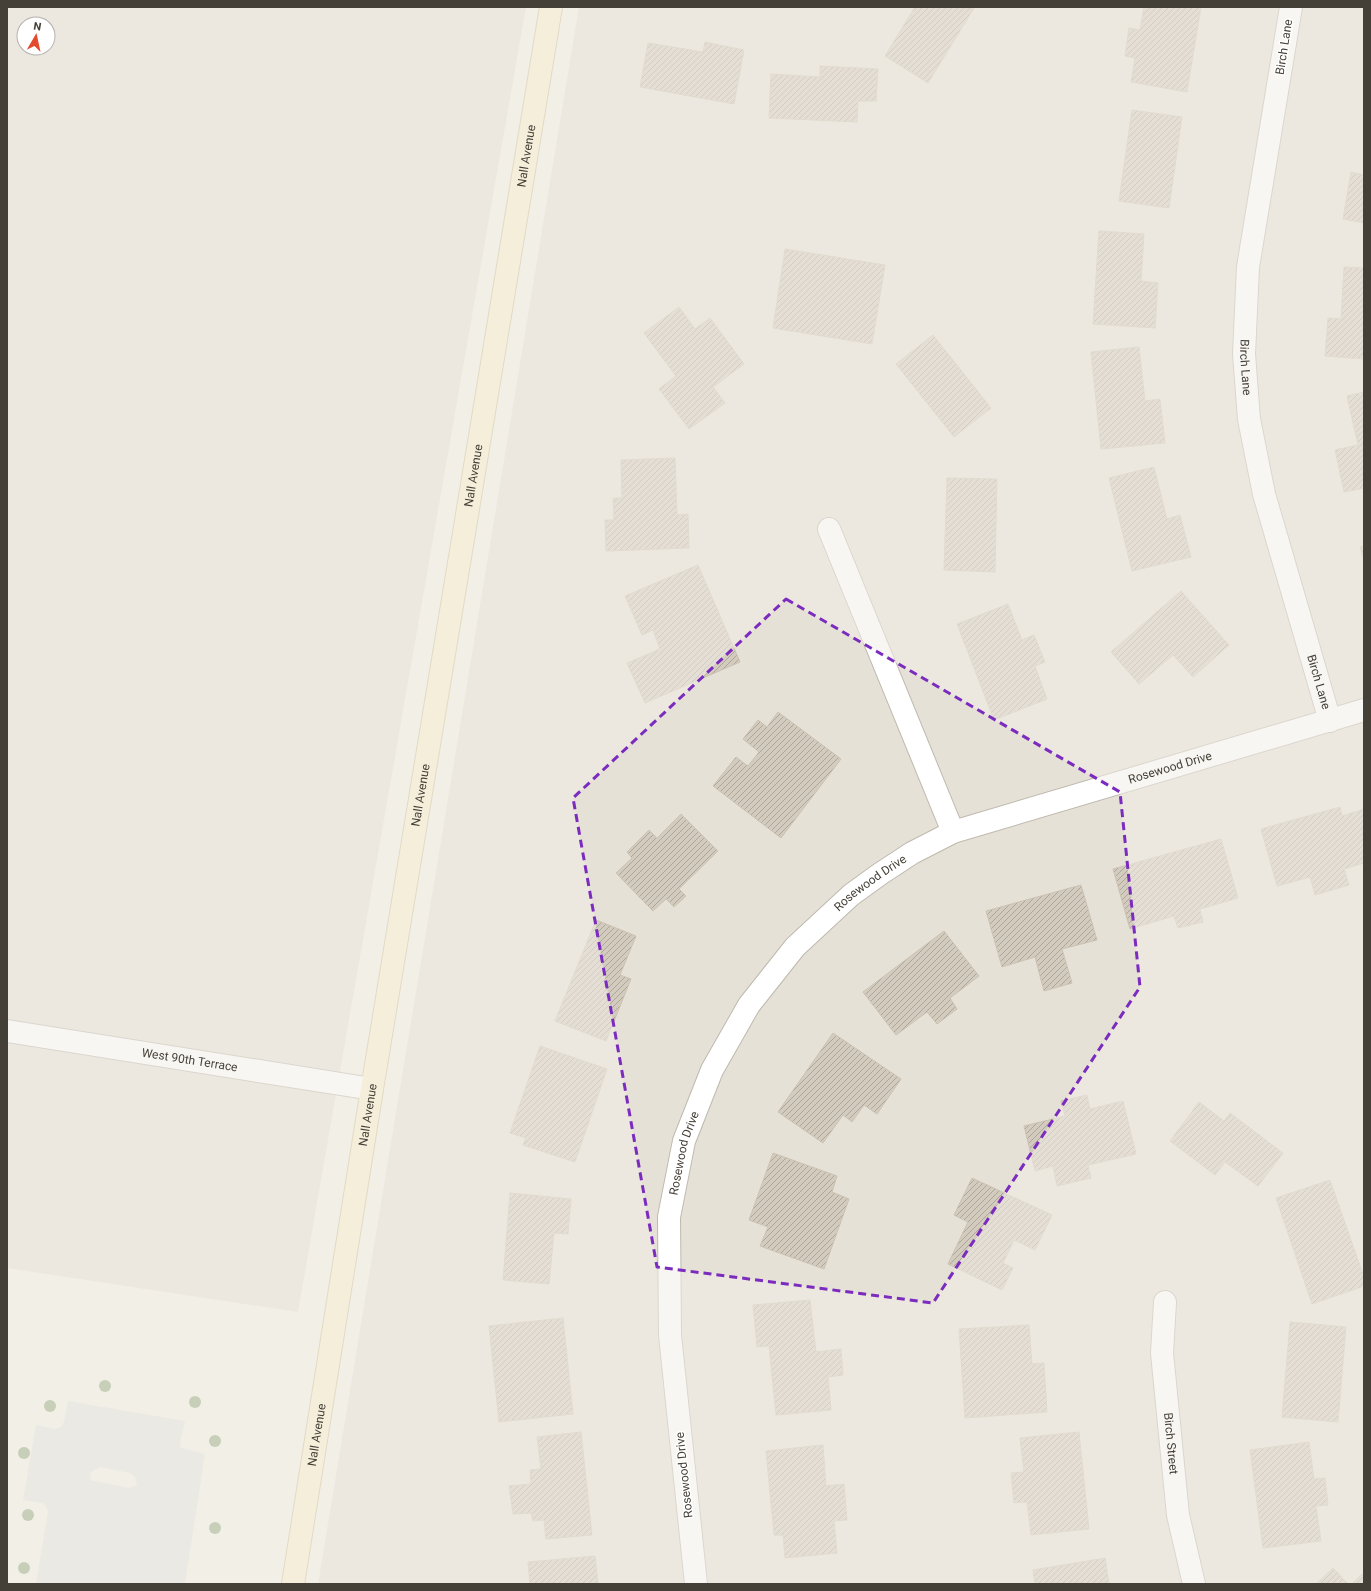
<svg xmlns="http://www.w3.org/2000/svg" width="1371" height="1591" viewBox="0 0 1371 1591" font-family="Roboto,sans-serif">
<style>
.residential{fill:#e5e1d6;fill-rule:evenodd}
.parking{fill:#e3e2df;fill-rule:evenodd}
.building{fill:url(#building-hatch);stroke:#ccc2b2}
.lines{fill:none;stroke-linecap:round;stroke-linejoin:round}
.minor-casing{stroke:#bfb9ae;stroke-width:24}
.secondary-casing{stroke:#cdc19b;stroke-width:24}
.minor{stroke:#fff;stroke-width:22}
.secondary{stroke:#f9eeca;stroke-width:22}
.tree{fill:#94a982}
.marked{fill:none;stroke:#7b2cbf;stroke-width:3;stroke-dasharray:8 5;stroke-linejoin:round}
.labels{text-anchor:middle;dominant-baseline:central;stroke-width:3;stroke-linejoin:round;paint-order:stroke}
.street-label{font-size:12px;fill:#443f37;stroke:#fff}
</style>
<defs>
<pattern id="building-hatch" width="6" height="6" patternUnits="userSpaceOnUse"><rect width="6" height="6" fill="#d2cbbe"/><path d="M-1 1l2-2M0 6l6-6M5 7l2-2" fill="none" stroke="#aca69b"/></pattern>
</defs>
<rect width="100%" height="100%" fill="#f2efe7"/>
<!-- residential -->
<path class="residential" d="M7,7H526L298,1312L7,1268ZM24,24H48V48H24Z
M579,7H1364V1584H318Z"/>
<!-- parking -->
<path class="parking" d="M68,1401L185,1421L180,1443L181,1448L205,1454L185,1584H36L48,1511L46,1506L42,1503L23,1500L36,1425L55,1429L61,1427L64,1422ZM100,1467L130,1473L135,1477L137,1485L129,1488L90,1480L91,1472Z"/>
<!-- building -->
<path class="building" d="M915,7L974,8L928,83L885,56Z
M1144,7H1201L1187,92L1131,82L1135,58L1125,56L1129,28L1140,30Z
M705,42L744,50L734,104L640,87L648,43L703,52Z
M820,66L878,69L876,101H858L857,122L769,118L771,74L820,77Z
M1132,110L1182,117L1169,208L1119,201Z
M1351,172L1364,175V223L1343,219Z
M1099,231L1144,234L1141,281L1158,283L1155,328L1093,324Z
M785,249L885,265L872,344L773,328Z
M1344,267L1364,268V359L1325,356L1328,318L1341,319Z
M679,307L695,329L710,318L744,364L713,387L725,403L689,429L659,389L676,376L644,333Z
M933,335L991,408L954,437L896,364Z
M1139,347L1145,401L1160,399L1165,443L1101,449L1091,352Z
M1364,392V488L1344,492L1335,450L1358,445L1347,396Z
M675,458L677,515L688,514L689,548L606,551L605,520H614L613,498H622L621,460Z
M1154,467L1167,519L1180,515L1191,557L1132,571L1109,478Z
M947,478L997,479L995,572L944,570Z
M1364,546V560L1360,547Z
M698,565L740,662L645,703L627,663L660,649L653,630L642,635L625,596Z
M1181,591L1229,645L1193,677L1173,655L1139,684L1111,652Z
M1008,604L1022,640L1034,635L1045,662L1035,666L1047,699L994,720L957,624Z
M778,712L841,759L781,838L713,786L736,757L748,766L759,752L743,739L758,720L767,727Z
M1340,807L1342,816L1364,809V863L1344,869L1349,885L1315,895L1310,877L1277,886L1261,829Z
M681,814L718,851L679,889L686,896L674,907L666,899L653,911L616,873L632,858L627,852L649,830L657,838Z
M1221,839L1238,898L1200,909L1203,922L1178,928L1174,916L1130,929L1113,869Z
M1081,885L1097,940L1062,949L1072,983L1044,991L1035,957L1002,967L986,911Z
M596,920L636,936L620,975L631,979L606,1041L555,1021Z
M944,931L979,976L950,998L957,1009L937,1024L927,1012L896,1035L863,992Z
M833,1033L901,1079L877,1114L864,1105L852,1122L843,1115L823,1143L778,1112Z
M540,1046L607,1069L575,1162L523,1145L526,1138L510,1133Z
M1087,1095L1090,1109L1123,1101L1136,1154L1088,1165L1091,1178L1057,1186L1053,1166L1035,1171L1024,1126L1065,1116L1061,1101Z
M1199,1102L1224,1121L1230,1113L1283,1153L1258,1186L1225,1162L1215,1175L1170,1141Z
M773,1153L837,1176L832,1192L849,1199L824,1269L760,1246L768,1227L749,1220Z
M972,1178L1052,1215L1035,1250L1014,1240L1003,1263L1013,1268L1002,1290L948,1264L968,1222L954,1215Z
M1330,1180L1364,1277V1286L1312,1304L1276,1198Z
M510,1193L571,1199L568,1234L554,1233L549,1284L503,1280Z
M810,1300L816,1352L841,1349L843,1375L828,1377L831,1410L776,1415L769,1346L757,1347L753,1305Z
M563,1318L573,1414L499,1422L489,1326Z
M1290,1322L1346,1327L1338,1422L1282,1417Z
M1029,1325L1032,1364L1044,1363L1047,1412L965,1418L959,1329Z
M581,1432L592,1535L546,1539L544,1520L533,1521L531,1513L513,1514L509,1486L531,1484L530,1470L541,1469L537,1437Z
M1079,1432L1089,1529L1031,1535L1027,1502L1014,1503L1011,1473L1024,1472L1020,1438Z
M1309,1442L1314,1479L1325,1478L1328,1505L1316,1506L1321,1541L1263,1548L1250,1450Z
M823,1445L826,1486L844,1484L847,1520L834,1521L837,1553L785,1558L783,1535H774L766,1451Z
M595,1556L598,1584H530L528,1562Z
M1105,1558L1109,1584H1035L1033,1570Z
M1333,1568L1348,1584H1316Z
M1362,1574L1364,1575V1584H1352Z"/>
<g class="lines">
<!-- minor casing -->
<g class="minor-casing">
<g id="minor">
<path id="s1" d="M1291,7L1248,267L1244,354L1249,419L1264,494L1330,721"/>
<path d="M829,529L953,832"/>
<path id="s2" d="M7,1031L372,1089"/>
<path id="s3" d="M1165,1302L1162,1353L1178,1515L1194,1584"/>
<path id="s4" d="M696,1584L670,1335L669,1217L684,1141L712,1070L749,1005L795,947L851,895L880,874L912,853L953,832L1364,710"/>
</g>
</g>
<!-- secondary casing -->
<g class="secondary-casing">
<g id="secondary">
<path id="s5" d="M293,1584L372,1089L551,7"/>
</g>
</g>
<!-- minor -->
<use href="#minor" class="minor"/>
<!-- secondary -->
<use href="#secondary" class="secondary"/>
</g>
<!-- trees -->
<g class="tree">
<circle cx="105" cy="1386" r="6"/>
<circle cx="195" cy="1402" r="6"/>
<circle cx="50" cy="1406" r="6"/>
<circle cx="215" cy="1441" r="6"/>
<circle cx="24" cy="1453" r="6"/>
<circle cx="28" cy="1515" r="6"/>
<circle cx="215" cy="1528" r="6"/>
<circle cx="24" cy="1568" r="6"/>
</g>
<!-- marked area -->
<path d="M0 0H1371V1591H0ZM786,599L1120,792L1140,987L933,1303L657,1267L573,798Z" fill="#f2efe7" fill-opacity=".55" fill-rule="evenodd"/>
<path class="marked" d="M786,599L1120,792L1140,987L933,1303L657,1267L573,798Z"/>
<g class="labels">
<!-- street labels -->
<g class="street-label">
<text transform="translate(1284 47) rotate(-81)">Birch Lane</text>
<text stroke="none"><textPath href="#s5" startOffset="1447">Nall Avenue</textPath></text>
<text stroke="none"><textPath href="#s1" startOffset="364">Birch Lane</textPath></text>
<text stroke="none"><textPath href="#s5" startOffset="1123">Nall Avenue</textPath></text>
<text stroke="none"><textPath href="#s1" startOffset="688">Birch Lane</textPath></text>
<text stroke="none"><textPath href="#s4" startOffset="1094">Rosewood Drive</textPath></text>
<text stroke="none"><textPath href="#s5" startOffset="799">Nall Avenue</textPath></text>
<text stroke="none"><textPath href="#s4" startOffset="770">Rosewood Drive</textPath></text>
<text stroke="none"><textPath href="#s2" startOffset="185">West 90th Terrace</textPath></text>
<text stroke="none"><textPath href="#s5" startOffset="475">Nall Avenue</textPath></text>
<text stroke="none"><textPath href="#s4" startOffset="434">Rosewood Drive</textPath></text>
<text stroke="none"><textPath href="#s5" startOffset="151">Nall Avenue</textPath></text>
<text stroke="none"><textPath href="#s3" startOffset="142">Birch Street</textPath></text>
<text transform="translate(684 1475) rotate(-96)">Rosewood Drive</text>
</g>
</g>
<!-- border -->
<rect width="1371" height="1591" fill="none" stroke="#443f37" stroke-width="16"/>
<!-- north arrow -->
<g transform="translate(36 36) rotate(9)"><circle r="19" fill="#ffffff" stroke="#b4b2af"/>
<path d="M0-3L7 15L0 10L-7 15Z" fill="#e44b2c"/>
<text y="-6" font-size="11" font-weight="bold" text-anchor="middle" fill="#443f37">N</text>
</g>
</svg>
